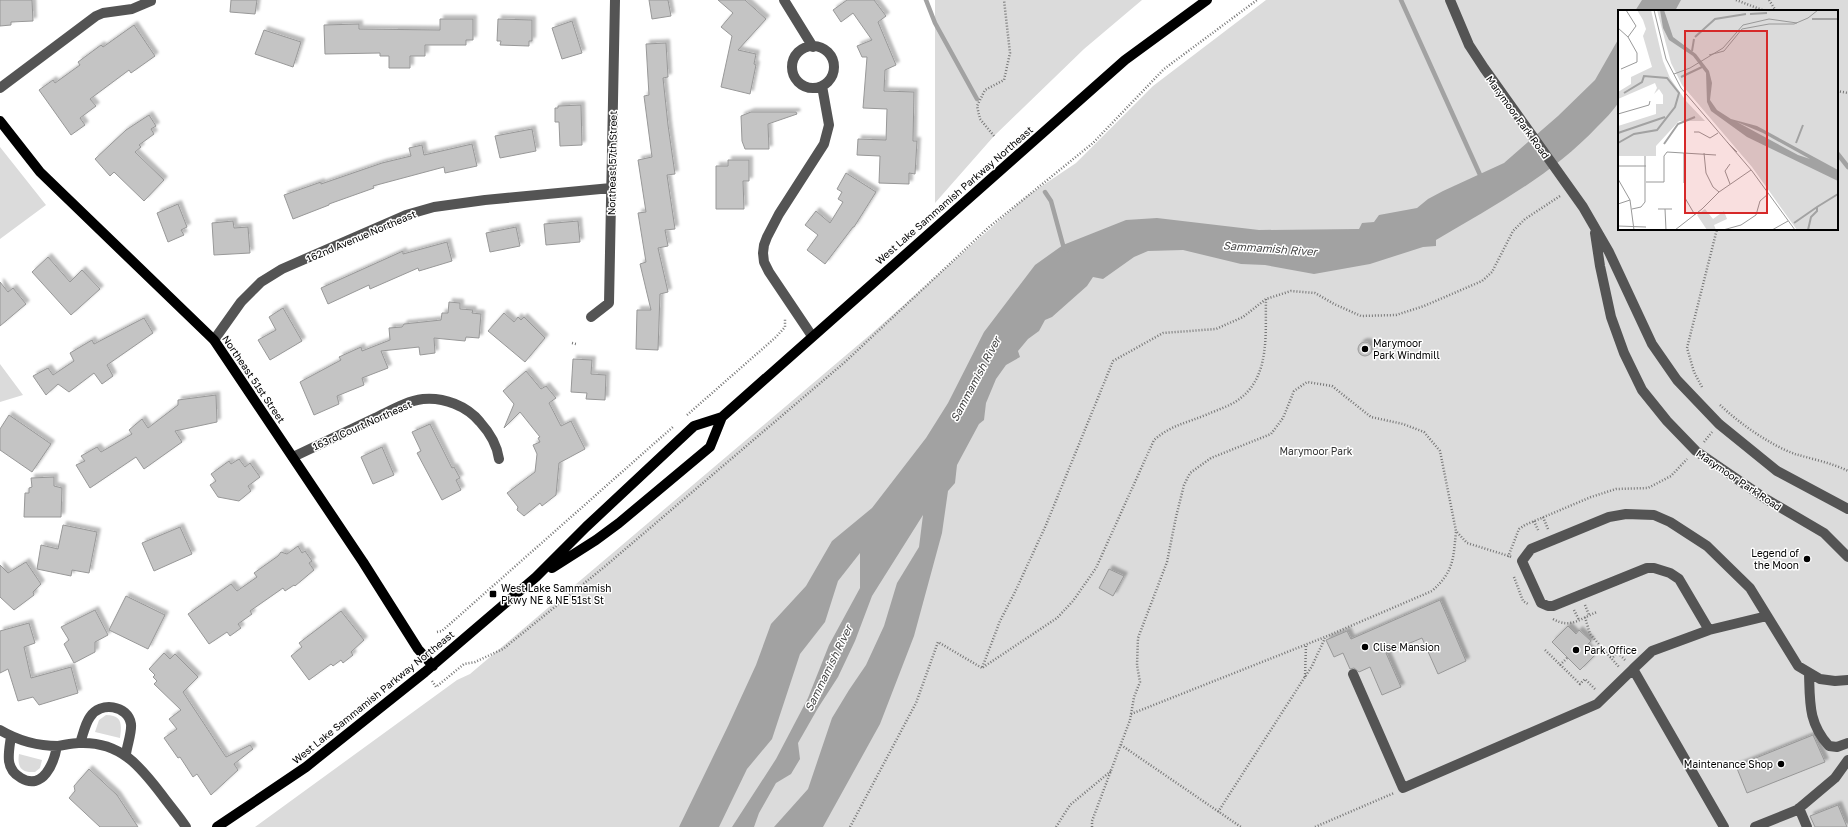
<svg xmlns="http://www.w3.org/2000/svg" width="1848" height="827" viewBox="0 0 1848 827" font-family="'Golos Text',sans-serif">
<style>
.green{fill:#dbdbdb;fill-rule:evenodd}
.water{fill:#a2a2a2}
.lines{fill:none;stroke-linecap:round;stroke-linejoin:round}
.stream{stroke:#a2a2a2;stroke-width:4.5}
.building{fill:#c4c4c4;stroke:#989898;filter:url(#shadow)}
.path{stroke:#767676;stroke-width:2.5;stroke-dasharray:1 2;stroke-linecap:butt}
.minor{stroke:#545454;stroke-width:10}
.major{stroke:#000;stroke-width:10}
.poi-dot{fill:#000;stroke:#fff;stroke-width:1.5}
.labels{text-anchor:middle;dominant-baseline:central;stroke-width:3;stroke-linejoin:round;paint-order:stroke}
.street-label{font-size:10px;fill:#000;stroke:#fff}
.poi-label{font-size:10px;fill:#000;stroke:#fff;text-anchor:start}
.park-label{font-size:10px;fill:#323232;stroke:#fff}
.water-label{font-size:11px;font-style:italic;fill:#434343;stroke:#fff}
.inset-river{fill:none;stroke:#a2a2a2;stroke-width:2}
.inset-road{fill:none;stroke:#999;stroke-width:1}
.view{fill:#d62828;fill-opacity:0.15;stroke:#d62828;stroke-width:2}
.inset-edge{fill:none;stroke:#000;stroke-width:2}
</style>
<defs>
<filter id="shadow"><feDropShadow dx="3.5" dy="-3.5" stdDeviation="1" flood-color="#0004"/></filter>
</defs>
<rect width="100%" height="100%" fill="#fff"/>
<!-- green -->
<path class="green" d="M935,0H1142L1084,49L994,136L935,203Z
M1266,0H1848V827H255L457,680L470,674L871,334L1027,196L1076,163L1153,86ZM1619,11H1837V229H1619Z
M0,147L46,205L0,239Z
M0,364L23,395L0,402Z
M106,715C122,715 122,724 120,738L95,732L99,720Z
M19,754L42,760L40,768L35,772C21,773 17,767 19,754Z"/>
<!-- water -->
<path class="water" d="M1642,0H1681L1675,11H1635Z
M1619,38V102C1613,111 1605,119 1597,127C1552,175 1492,207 1436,240V246L1423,247L1370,264L1314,274L1265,265L1241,264L1183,250L1148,251L1134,257L1103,279L1093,277L1087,286L1052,317L1045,320L1039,331L1028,339L1018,351L1020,357L1006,365L996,379L986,403L984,420L979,424L957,465L955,483L948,491L942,533L914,636L880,724L823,827H774L808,789L832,718L849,690L866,665L884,626L897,583L919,547L923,515L872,596L855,641L838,677L818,708L798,743L800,759L791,774L776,783L759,813L754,827H732L776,759L808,698L829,645L860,588V553L838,581L825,622L800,654L772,739L747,769L719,827H679L728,726L756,665L771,624L806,586L832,541L872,508L926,438L948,403L984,332L1035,265L1063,245L1126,220L1157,218L1259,230L1359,229L1362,223L1374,222L1379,215L1417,208L1428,199L1443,191L1504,163L1558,116L1595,80Z"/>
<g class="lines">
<!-- stream -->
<path class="stream" d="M926,0L935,23L977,99
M1401,0L1481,177
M1837,153L1848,167
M1045,192L1051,201L1063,245L1067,250"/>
</g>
<!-- building -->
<path class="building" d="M0,0H32L33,21L11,22V25L0,26Z
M231,0H257L255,14L230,12Z
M649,0H668L671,16L652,19Z
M718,0H745L766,19L738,50L756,54L754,64L756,65L750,94L721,87L732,36L721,27L733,13Z
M847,0H874L886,16L878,22L896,65L885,70L884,91L914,92L913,141H917L915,174L909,173V184L879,183L880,156L857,155L858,139L886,140L887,109L863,108L867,57H862L857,46L872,40L853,13L841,22L833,10Z
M440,19H473V40H466V45H425V56H410V68H389V56H380V53L325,54L324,25L359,24V29L440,30Z
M498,19L532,20V41H529V46L500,45L501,41H497Z
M572,21L582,53L562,59L552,28Z
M134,25L155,56L131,73L129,70L90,99L96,106L80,118L85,125L71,135L39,90L53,80L55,83L80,65L78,62L101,45L103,47Z
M264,30L301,42L293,67L255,54Z
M666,43L668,77L663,78L668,125L675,174L667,175L675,229L665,230L668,246L658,248L668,292L660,294L658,350L636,349L637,310H651L640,264L646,262L638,213L646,212L638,160L652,157L644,96L649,95L646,44Z
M581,105L582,145L560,146L559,122H555V108H558V106Z
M751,112H796L797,114L768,124L769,149H745L742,141L741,116Z
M149,115L156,126L151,129L154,134L139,145L141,147L135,152L164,180L144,201L114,172L110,176L95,159L126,130Z
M532,129L536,151L500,158L495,136Z
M472,144L477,166L445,173L444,167L373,186L374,188L329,204V205L293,219L284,195L321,182V184L382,163L411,156L409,148L422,145L424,155Z
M728,160H749V181H743L744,209H716V166H728Z
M846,173L876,192L854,227H853L825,264L807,250L818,235L805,225L816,211L830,223L843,202L838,199L842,192L837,189Z
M178,204L187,227L181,230L184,235L168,242L157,213Z
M233,221L234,228L248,227L250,253L214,255L212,223Z
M578,221L580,242L546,245L544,224Z
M516,227L520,246L490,252L486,233Z
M447,242L452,261L419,271L418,268L370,289L369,285L328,304L321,288L403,251V254Z
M48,257L70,282L82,270L100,289L71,315L32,272Z
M0,282L8,292L13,288L26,304L0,326Z
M449,302L460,303V309L473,310L472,313L481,314L479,338L466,337L465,341L434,338L435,353L420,355L419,347L381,351L388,368L362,378L364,385L337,396L339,404L314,415L300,382L341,360L339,357L361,347L362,351L390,340L389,328L402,327L404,324L441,320L442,313H448Z
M283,308L302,341L270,360L258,340L276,330L269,317Z
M504,313L514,322L518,317L521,320L524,317L545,338L525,362L488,331Z
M144,318L153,333L107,365L113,376L102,384L94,373L69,392L58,384L46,395L33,376L48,368L53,375L74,361L70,353L92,340L94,344Z
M1358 349a7 7 0 1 1 14 0a7 7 0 1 1-14 0Z
M573,359L592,360L591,374L606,375L605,400L586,399L587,393L571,392Z
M526,371L541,389L546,386L556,398L549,403L561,426L571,421L585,449L559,463L556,495L542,506L540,503L524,516L517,510L518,507L507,493L535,472L537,454L533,445L540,442L538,438L540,437L520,412L504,428L514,404L503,391Z
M216,395L217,422L175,431L182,442L144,469L136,457L90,488L76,465L85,461L81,456L97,447L101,452L132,434L129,430L142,419L148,428L178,405V400Z
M9,415L51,444L32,472L0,450V429Z
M430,424L452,468L454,467L460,478L456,480L461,490L442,500L417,453L421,451L412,432Z
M382,447L394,475L373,484L361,457Z
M239,459L245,467L250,463L260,477L248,486L251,491L239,501L218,497L210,485L216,481L211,474L229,461L231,464Z
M54,477V486L62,488L61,517H24L25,493H29V488L32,487L31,478Z
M63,525L97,532L89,573L72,570L71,576L37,569L41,545L58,549Z
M180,527L192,554L154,571L142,543Z
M298,546L302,553L305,551L312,561L309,563L314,570L295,586L294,585L285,591L283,588L250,611L252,614L238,624L241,628L230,636L227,632L209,644L188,614L231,584L237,591L257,577L254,573L278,556L281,552L287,554Z
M26,562L41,584L33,592L34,595L14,610L0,597V565L8,573Z
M1109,569L1124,576L1113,596L1099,588Z
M126,596L165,615L148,649L109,630Z
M1440,600L1466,661L1438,674L1422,638L1386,653L1401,687L1382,695L1370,667L1359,672L1354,668L1350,669L1343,653L1334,657L1326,640L1347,631L1351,639Z
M95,610L108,635L95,642V652L74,663L64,644L69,640L61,627Z
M341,611L364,640L351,652L353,655L343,663L341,660L333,666L331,664L309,680L291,656L302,647L299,643Z
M29,623L35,643L24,647L31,678L71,667L78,693L39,705L33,697L18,701L8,669L0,673V631Z
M1568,626L1576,634L1579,630L1591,641L1586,646L1595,655L1580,670L1552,642Z
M164,653L170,659L175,654L198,677L183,692L226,757L250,745L253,749L234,764L238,770L211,795L197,774L193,777L180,757L178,758L164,738L177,729L169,719L181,710L154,684L157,681L153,677L155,675L149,669Z
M1813,735L1825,762L1747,793L1736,766Z
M89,769L117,795L138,827H100L69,798L75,791L74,786Z
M1838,805L1847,827H1815L1810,816Z"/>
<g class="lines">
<!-- path -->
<path class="path" d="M1736,0L1765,11
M1769,0L1776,11
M1837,91L1848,93
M994,136L980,119L977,106L985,90L1004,80L1010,53L1004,0
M1266,299C1265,333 1271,377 1238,400C1230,406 1217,410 1208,414C1187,423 1171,425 1154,440L1096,568L1073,601L1057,618L982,668L1000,621L1015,592L1046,525L1113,361L1163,333L1216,329L1243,317L1266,299L1291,291L1315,293L1334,304L1361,316L1396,315L1424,306L1482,281L1492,272L1513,231L1525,219L1560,196
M572,343L576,344
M1702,387L1694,372L1687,348L1717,229
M1720,405C1739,423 1770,445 1795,454C1812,459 1832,463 1848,471
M687,415L776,337L785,327V319
M1704,442L1712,432
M1543,517L1548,529
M1534,521L1539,532
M1508,557L1519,529L1525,525L1591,497L1616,489L1648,488L1671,476L1687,459
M1514,577L1523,601L1528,604
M1585,605L1589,615
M1574,610L1579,620
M1585,617L1590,634L1619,667
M1553,619C1571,629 1579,619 1597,612
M437,632L442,631L674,426
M1545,650L1580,684L1585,679L1596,690
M1618,653L1625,660
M1610,657H1613L1624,647
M1560,665L1568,657
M1305,677L1306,645
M432,681L436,687L464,664L475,662L503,649L603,568L845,362L988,228L1093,143L1164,69L1257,0
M1131,714L1325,637L1432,591C1454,571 1453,560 1456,532
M1121,745L1241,827
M1218,812L1312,666L1325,638
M850,827L916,703L938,642L982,668
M1056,827L1070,805L1111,771
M1092,827V821L1130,720L1134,697L1140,682L1137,665L1138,638L1167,562L1176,517L1184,485L1190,473L1211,458L1271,434L1283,418L1294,391L1307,382L1332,386L1371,417L1403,424L1424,432L1440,451L1456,531L1467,543L1512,557
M1315,827L1394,793"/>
<!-- minor -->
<path class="minor" d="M784,0L813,47
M1450,0L1469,45L1484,68L1583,207L1609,252L1652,344L1677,380L1719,424L1777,471L1848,509
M792 67a21 21 0 1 1 42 0a21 21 0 1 1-42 0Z
M0,88L96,16L103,13L132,9L151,1
M1595,233L1600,266L1611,317L1624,353L1642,390L1667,421L1696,451L1766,499L1824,533L1848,557
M591,317L609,303L615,0
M812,336L769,272L764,262L763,253L764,245L767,237L779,214L824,144L829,125L822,86
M214,340L241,302L261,282L282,269L406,215L434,207L485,200L611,188
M293,457C320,444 348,431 375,418C390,411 406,401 423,399C444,397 467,406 480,422C490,433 497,444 499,459
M1709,630L1679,579L1670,573L1654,568H1647L1553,606H1548L1541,603L1522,561L1531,549L1609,517L1626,514L1654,515L1670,522L1707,546L1750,588L1798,666L1820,679L1835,681L1848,680
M1809,673C1810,702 1808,723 1829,746L1837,747L1848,743
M1353,674L1403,788L1597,704L1633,669
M0,730C17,740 38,746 58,746C65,745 72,743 79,743C120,741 140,766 162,795C170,806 179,816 186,827
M11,736C10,744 8,753 9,761C10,769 14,774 21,778C43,791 54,763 57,746
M80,743C83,735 85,724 90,717C100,701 128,705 131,724C132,733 127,745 126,754
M1799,808L1807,827
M1724,827L1633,669L1652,651L1709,630L1767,616
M1755,827L1797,810L1835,778L1848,760"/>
<!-- major -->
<path class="major" d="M0,121L40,172L214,340L363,562L418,649L433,666
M552,568L596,540L619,523L710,447L722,417
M217,827L306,767L425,672L536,577L586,527L694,426L722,417L1125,60L1207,0"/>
</g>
<!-- markers -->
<g class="poi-dot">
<circle cx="1365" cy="349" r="4"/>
<circle cx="1807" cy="559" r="4"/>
<rect x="489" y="590" width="8" height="8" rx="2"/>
<circle cx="1365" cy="647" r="4"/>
<circle cx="1576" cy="650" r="4"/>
<circle cx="1781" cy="764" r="4"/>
</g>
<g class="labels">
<!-- street labels -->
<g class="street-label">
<text transform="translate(1518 117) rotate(54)">Marymoor Park Road</text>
<text transform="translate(612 163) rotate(-89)">Northeast 57th Street</text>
<text transform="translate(954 195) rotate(-41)">West Lake Sammamish Parkway Northeast</text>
<text transform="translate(361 236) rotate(-23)">162nd Avenue Northeast</text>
<text transform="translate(254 379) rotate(56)">Northeast 51st Street</text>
<text transform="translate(362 425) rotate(-24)">163rd Court Northeast</text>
<text transform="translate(1739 480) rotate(34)">Marymoor Park Road</text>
<text transform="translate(373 697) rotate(-39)">West Lake Sammamish Parkway Northeast</text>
</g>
<!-- poi labels -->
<g class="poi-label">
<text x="1373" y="343">Marymoor<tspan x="1373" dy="12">Park Windmill</tspan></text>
<text x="1799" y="553" text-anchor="end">Legend of<tspan x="1799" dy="12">the Moon</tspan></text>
<text x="501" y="588">West Lake Sammamish<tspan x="501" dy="12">Pkwy NE &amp; NE 51st St</tspan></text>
<text x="1373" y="647">Clise Mansion</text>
<text x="1584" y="650">Park Office</text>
<text x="1773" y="764" text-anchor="end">Maintenance Shop</text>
</g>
<!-- park labels -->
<g class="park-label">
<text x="1316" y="451">Marymoor Park</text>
</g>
<!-- water labels -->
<g class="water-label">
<text transform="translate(1270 248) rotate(4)">Sammamish River</text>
<text transform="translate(975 379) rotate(-62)">Sammamish River</text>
<text transform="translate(828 668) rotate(-64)">Sammamish River</text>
</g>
</g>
<!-- overview -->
<g transform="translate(1618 10)">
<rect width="220" height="220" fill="#fff"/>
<path d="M19,0H33L45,51L52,68L68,91L87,111H61L38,136V146H0V116L38,104V94H45V85L41,79L36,84L39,78L37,73L0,89V82L13,74V67L34,57L25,26L28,19L25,10ZM39,0H220V220H179L134,157L64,75L53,53ZM87,199L95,209L106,201L109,209L96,215L98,220H89L79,205Z" fill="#dbdbdb"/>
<path d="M42,0H46L55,27L78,44L91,61L94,73L92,90L99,100L113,109L139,116L220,160V171L129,127L93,101L89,92L88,63L75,46L51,30L45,18ZM119,112L145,123L192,149L180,145Z" fill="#a2a2a2" fill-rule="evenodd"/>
<path class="inset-river" d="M132,4L149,3M194,9H220M77,27L97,9L128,4M74,41L76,29M63,67L84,57M0,123L47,107M0,133L16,124L39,120L57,97L61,83L49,68L26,66L24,72L6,83M178,133L185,115M46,134L60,114L77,107M176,213L199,197M190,220L193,207L199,201V197L220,184"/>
<path class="inset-road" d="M8,0L18,16L10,27M36,0L48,49L63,78L134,161L177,220M0,18L10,27L19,43V52L3,59M91,45L106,41L124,19L151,14H176L190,8L200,0M56,64L72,58L105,38L125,15L151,9L179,13M0,104L31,95L32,91M76,122H81L92,128L100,123M109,132L119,142M86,143L88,163L95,177L101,182M0,156H28M0,169L12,190L16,220M28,172H46M46,172V146L49,142L98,145M66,173V143M112,174L107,161L112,154M67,188L77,205M0,194L12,190M14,199L23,197L27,192V146M40,199H54M47,199L48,220M0,216L28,217M57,220L84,199L101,182L133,160M105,220L123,215L138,205L142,191L150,184M154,220L170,211"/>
<path class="view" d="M67,21H149V203H67Z"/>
<rect width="220" height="220" class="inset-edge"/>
</g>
</svg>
